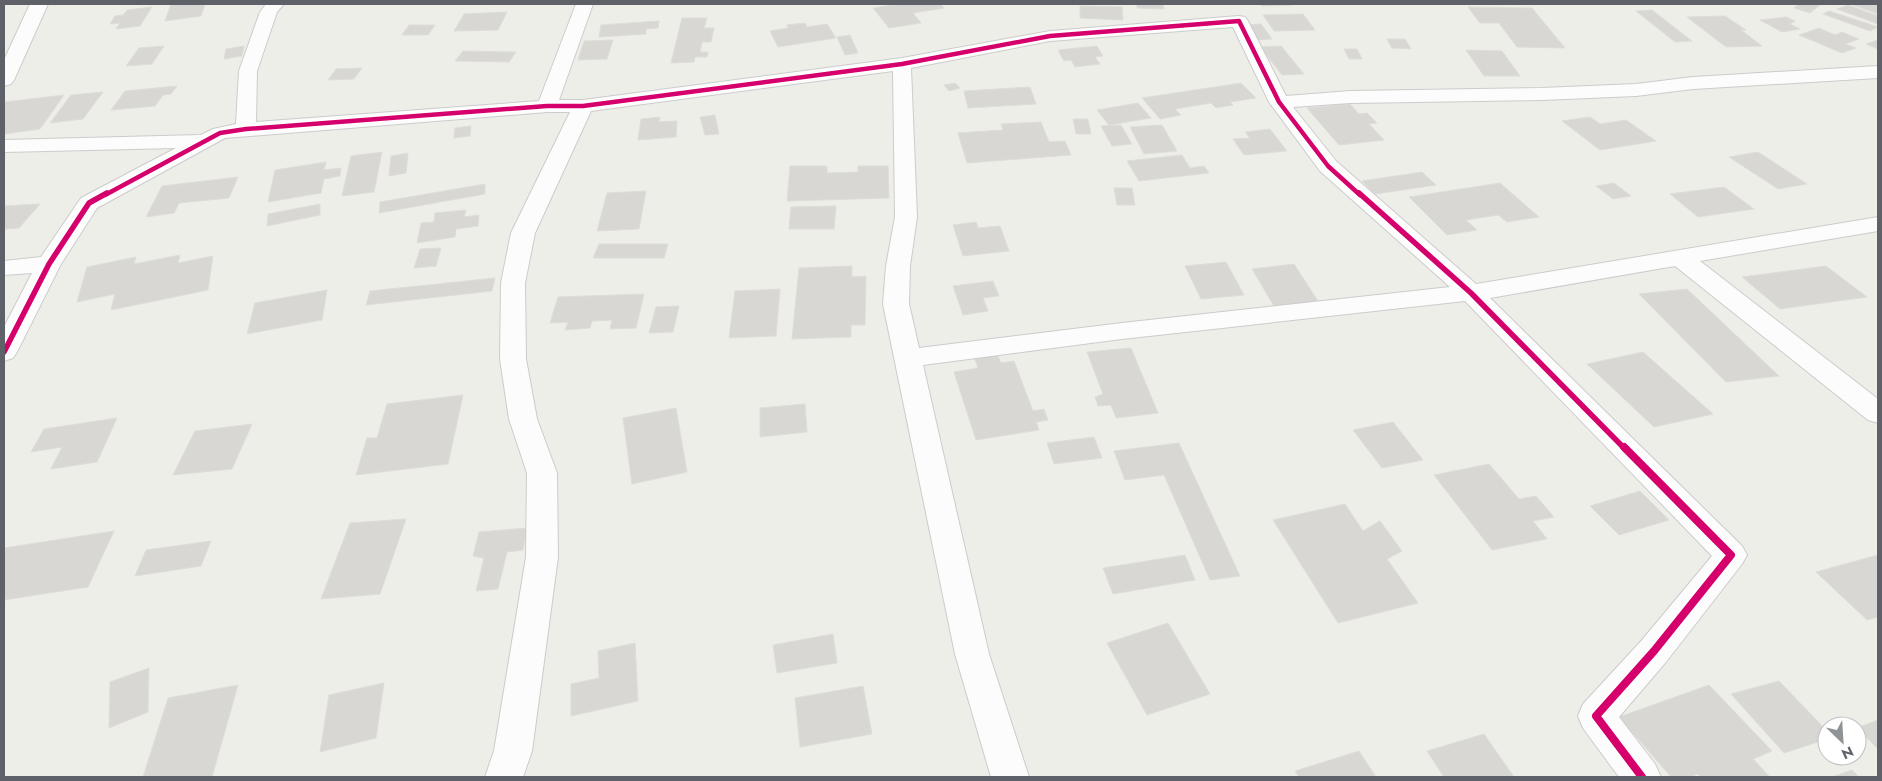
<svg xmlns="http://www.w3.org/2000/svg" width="1882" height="781" viewBox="0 0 1882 781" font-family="Jost,sans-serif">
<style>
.building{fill:#d8d7d4;stroke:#deddd8}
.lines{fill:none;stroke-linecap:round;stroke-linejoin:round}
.street-casing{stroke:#cbcccb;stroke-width:2}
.street{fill:#fcfcfc;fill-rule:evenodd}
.cycleway-far2-casing{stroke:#fff;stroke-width:7}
.cycleway-far1-casing{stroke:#fff;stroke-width:9}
.cycleway-casing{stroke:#fff;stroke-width:11}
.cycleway-far2{stroke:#d6006c;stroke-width:4.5}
.cycleway-far1{stroke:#d6006c;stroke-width:5.5}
.cycleway{stroke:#d6006c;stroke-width:8}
</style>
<rect width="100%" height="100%" fill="#eeeee9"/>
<!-- building -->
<path class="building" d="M171,4H205L201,16L165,21Z
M900,4H940L944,8L913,13L921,23L889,28L873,8Z
M1137,4H1163L1164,9L1137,8Z
M1260,4H1292L1293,5L1262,6Z
M1799,4H1821L1810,13L1794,8Z
M1856,4L1878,5V14L1853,5Z
M1848,5L1878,16V24L1837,9Z
M1080,6L1122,7L1123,20L1080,18Z
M152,7L140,26L116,29L120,23L110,24L115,16L123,15L127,10Z
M1468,7L1532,8L1565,48L1517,47L1499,23H1480Z
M1652,10L1692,41L1675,42L1636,11Z
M1829,11L1878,27L1870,31L1823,14Z
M507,12L498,30L454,31L464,14Z
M1303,14L1315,30L1274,31L1263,15Z
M1725,16L1746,30H1741L1762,46L1726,47L1687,17Z
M1786,17L1795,21L1790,24L1800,29L1782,32L1760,20Z
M682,18H707L704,28H714L711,42H702L700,52H708L707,57H695L694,62L671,63Z
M659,21L658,28L646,29V34L599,37L601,25Z
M805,23L807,27L827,24L836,38L778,47L770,31L788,28L787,25Z
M1261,24L1272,39L1257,40L1245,25Z
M409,25H435L428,35H402Z
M1819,28L1835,35L1842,32L1859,39L1845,44L1856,48L1842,53L1799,35Z
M850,35L858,53L845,55L837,37Z
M1387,39H1405L1411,49L1392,48Z
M613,40L607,59L578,60L584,41Z
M1878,40V49L1866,44Z
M164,46L152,64L126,66L139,48Z
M244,46L242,56L224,59L226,49Z
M1097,46L1103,56L1095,57L1100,64L1075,67L1071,60L1064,61L1058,50Z
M1281,46L1304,74L1282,75L1260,47Z
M1344,49H1357L1362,59H1349Z
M1466,50L1502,51L1520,76H1484Z
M463,51L516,52L509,62L455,61Z
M362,68L354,79L328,80L336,69Z
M955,83L960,88L949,91L944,85Z
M1241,83L1256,98L1230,102L1233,105L1216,108L1211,103L1175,109L1181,115L1160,119L1142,98Z
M177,86L171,94L163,95L155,106L111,110L125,91Z
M1030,87L1036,104L968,108L964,91Z
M103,92L83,119L50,123L71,95Z
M64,95L40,129L4,134V104L5,102Z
M1138,103L1151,118L1109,125L1097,110Z
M1350,104L1359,114L1367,113L1377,123L1369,124L1384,140L1339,145L1307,108Z
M715,115L719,134L705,135L700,117Z
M660,117L659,122L677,121L676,137L638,140L641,119Z
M1590,117L1600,124L1626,120L1656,141L1600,150L1562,121Z
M1073,119H1088L1091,134H1076Z
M1041,122L1049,142L1065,141L1071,155L967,163L958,133L1003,130L1001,124Z
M1121,125L1132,144L1112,146L1101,126Z
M1162,125L1177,151L1144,154L1130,127Z
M471,126L470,136L454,138L455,128Z
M1270,129L1287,151L1244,155L1233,139L1250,138L1245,132Z
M382,152L374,192L342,196L351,156Z
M1758,152L1807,184L1778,189L1729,157Z
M408,153L406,173L389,176L391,156Z
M1182,155L1190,168L1204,166L1209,173L1139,181L1127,161Z
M326,162L324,170L341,168L340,176L324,179L321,193L268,202L275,170Z
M790,166H827V173L858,172V166H888L889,198L787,201Z
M1422,172L1436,185L1375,194L1362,181Z
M238,177L229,198L179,203L174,213L146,217L162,186Z
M1500,183L1539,217L1507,222L1498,215L1466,220L1477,230L1447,235L1409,197Z
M1614,183L1631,196L1613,199L1596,186Z
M485,184V194L379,213L380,202Z
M1724,187L1754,209L1698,217L1670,194Z
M1114,188H1132L1135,205H1117Z
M646,191L639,229L597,231L607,193Z
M40,204L19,228L4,229V206Z
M320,204V215L267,226L268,214Z
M836,206L834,229H789L791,207Z
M466,210L464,217L479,215L478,226L456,229L455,237L417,243L421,223L434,222L435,213Z
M976,222L978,228L1000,226L1009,251L963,256L953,225Z
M599,244H668L664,258H593Z
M441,248L436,266L414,268L420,249Z
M180,255L178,263L213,256L208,290L111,310L115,294L77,302L87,267L136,257L134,264Z
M1226,262L1244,295L1201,299L1185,266Z
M1294,264L1318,301L1274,306L1252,269Z
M852,266V277L866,276L865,325H851V337L792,339L799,268Z
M1826,266L1867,297L1780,309L1742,277Z
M495,278L492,291L366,305L370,291Z
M993,281L999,296L983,298L988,311L963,315L953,286Z
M780,289L776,336L729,338L735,291Z
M1687,289L1779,376L1726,382L1639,294Z
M327,290L322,320L247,334L255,303Z
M644,294L636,328L610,329L612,320L592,321L590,328L565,330L568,322L550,323L558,297Z
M679,306L673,332L649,333L656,307Z
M1131,348L1158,413L1116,418L1111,405L1098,406L1095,397L1103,394L1087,352Z
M1643,352L1713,414L1654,427L1587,364Z
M997,354L1001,363L1014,361L1033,411L1044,409L1048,420L1036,422L1039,430L976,440L954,372L978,368L974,357Z
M463,395L448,464L356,475L367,438H377L387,404Z
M805,404L807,432L760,437V408Z
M676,408L687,472L632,484L623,418Z
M117,418L97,462L51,469L62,447L31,452L44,429Z
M1393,422L1423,460L1382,468L1353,430Z
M252,424L232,469L173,475L195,431Z
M1094,437L1102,458L1054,464L1047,443Z
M1179,443L1240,576L1210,580L1164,475L1125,480L1114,451Z
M1489,464L1519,499L1536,496L1554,517L1533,521L1547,539L1492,550L1434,475Z
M1640,491L1669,520L1619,535L1590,506Z
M1345,504L1363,531L1380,521L1402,551L1387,559L1418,603L1338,623L1273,520Z
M406,519L380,594L321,599L350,523Z
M527,528L523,550L507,552L498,589L476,591L484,558L473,556L479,532Z
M114,531L88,587L4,600V548Z
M211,541L201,566L135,576L146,550Z
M1185,555L1195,580L1113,594L1103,568Z
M1878,555V617L1867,620L1816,572Z
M1168,623L1210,694L1147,715L1107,643Z
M833,634L837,663L777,673L773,645Z
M635,643L638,701L571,716V684L599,678L598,651Z
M149,668L148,712L109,728L110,682Z
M1779,681L1827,731V739L1784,753L1731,694Z
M384,683L376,738L320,752L329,695Z
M238,685L212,777H143L168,698Z
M1709,685L1772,751L1753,759L1770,777H1701L1698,774L1689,777H1671L1619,717Z
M863,686L872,734L800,747L795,698Z
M1878,720V749L1857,728Z
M1484,734L1514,777H1444L1427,751Z
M1359,751L1376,777H1299L1295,771Z
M1852,770L1859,777H1832Z"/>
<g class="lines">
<!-- street casing -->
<g class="street-casing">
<path id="street" d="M30,4H48L14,80L11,84L4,86V60Z
M266,4H284L277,12L257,71L256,122L539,101L576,4H593L559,100H583L902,58L1050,31L1239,16L1245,17L1248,21L1286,96L1350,91L1542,88L1636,84L1693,77L1878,66V78L1693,89L1636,96L1542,100L1350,103L1293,107L1336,161L1476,284L1878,217V231L1700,261L1878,399V423L1868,420L1675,266L1490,298L1742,546L1747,555L1742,564L1666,662L1619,717L1655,764L1661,777H1619L1583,728L1578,716L1583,704L1642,640L1712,556L1465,301L1122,339L923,365L989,654L1029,777H991L955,654L883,304L886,266L895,217L893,71L591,111L535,233L525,283L526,359L537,419L557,473L558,557L532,751L523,777H485L494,751L526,557L527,473L509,419L500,359L501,283L511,233L570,112H547L225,138L97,208L61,264L17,352L13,358L4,361V327L32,273L4,275V261L41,257L81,198L176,148L4,152V140L201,135L213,129L236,124L239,71L260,12ZM1233,27L1269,102L1320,171L1450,287L1122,323L919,348L909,304L910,266L917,217L911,68L1050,41Z"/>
</g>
<!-- street -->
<use href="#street" class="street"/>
<!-- cycleway-far2 casing -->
<g class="cycleway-far2-casing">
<path id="cycleway-far2" d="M105,195L220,133L246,129L547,106H583L902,64L1050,36L1239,21L1279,102L1328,166L1360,195"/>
</g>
<!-- cycleway-far1 casing -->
<g class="cycleway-far1-casing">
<path id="cycleway-far1" d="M1359,193L1471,293L1625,449
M4,352L49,264L89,203L107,193"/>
</g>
<!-- cycleway casing -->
<g class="cycleway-casing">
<path id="cycleway" d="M1624,447L1731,555L1654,651L1596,716L1642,777"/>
</g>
<!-- cycleway-far2 -->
<use href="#cycleway-far2" class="cycleway-far2"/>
<!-- cycleway-far1 -->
<use href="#cycleway-far1" class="cycleway-far1"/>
<!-- cycleway -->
<use href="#cycleway" class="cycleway"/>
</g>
<!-- border -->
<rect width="1882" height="781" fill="none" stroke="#5e6268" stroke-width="10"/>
<!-- north arrow -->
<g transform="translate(1842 741) rotate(155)"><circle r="24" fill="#ffffff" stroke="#bfc0c3"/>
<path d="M0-4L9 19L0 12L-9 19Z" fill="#909395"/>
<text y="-8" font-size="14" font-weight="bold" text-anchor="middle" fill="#5e6268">N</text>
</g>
</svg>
